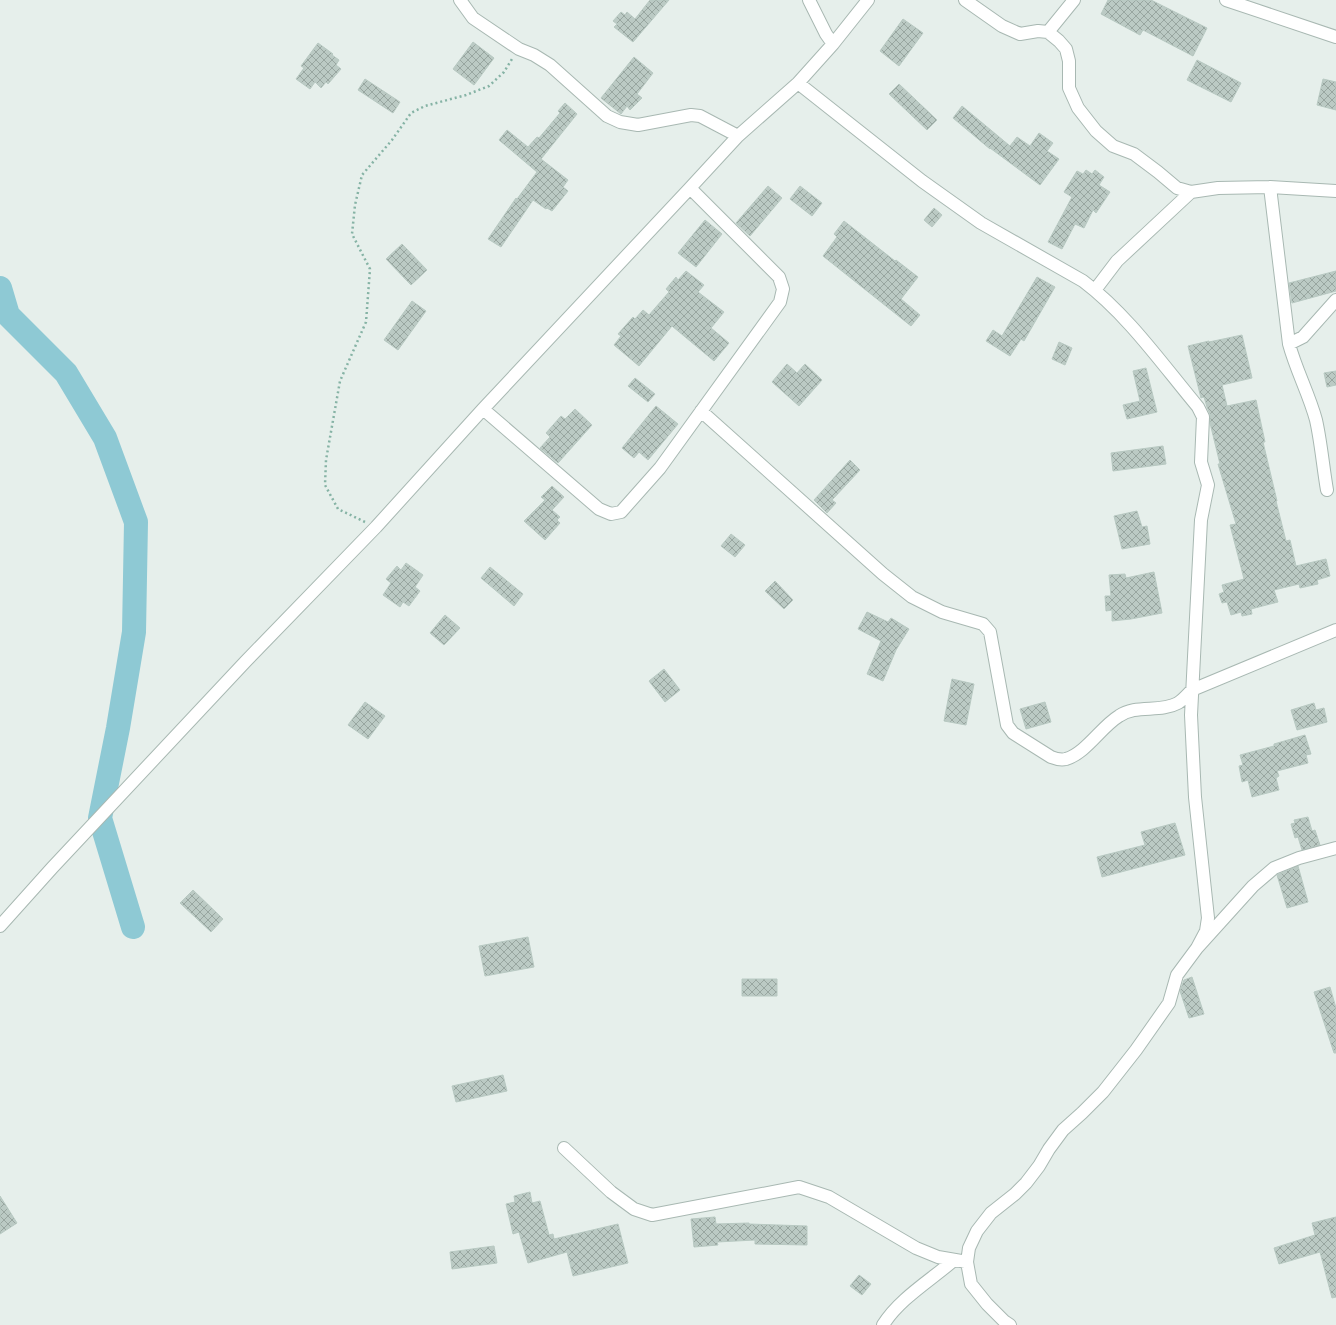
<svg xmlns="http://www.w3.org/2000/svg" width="1336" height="1325" viewBox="0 0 1336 1325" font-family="Overpass,sans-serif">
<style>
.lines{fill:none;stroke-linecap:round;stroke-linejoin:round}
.river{stroke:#8ec9d4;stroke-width:24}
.building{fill:url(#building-cross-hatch);stroke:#b8c9c2}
.minor-casing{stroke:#a8b8b2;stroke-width:14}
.path{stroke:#86b3a5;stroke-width:2.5;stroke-dasharray:2 3;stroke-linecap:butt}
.minor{stroke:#fff;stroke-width:12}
</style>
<defs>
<pattern id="building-cross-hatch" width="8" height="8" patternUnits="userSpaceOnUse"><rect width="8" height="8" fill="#bbcac4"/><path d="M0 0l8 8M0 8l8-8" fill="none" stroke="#98a6a0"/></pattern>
</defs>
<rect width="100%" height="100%" fill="#e6efeb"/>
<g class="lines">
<!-- river -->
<path class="river" d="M0,288L8,315L66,373L105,438L136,522L134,632L118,728L100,818L133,927"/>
</g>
<!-- building -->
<path class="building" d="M650,0H669L633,42L614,27L617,24L613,21L621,12L625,15L627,12L635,19Z
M1108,0H1151L1207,28L1193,56L1143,30L1140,35L1101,14Z
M903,19L923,33L899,66L880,51Z
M473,42L494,58L474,85L453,69Z
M318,43L333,54L332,55L339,60L336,65L341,69L328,84L326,82L321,88L315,82L310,89L296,79L304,68L301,66Z
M634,57L653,73L637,94L642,98L630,110L627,106L621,114L601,98Z
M1197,60L1241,83L1231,102L1187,80Z
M365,79L400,102L393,113L358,90Z
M1323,79L1336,82V110L1317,105Z
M899,84L937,120L927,130L889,94Z
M565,103L577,114L541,159L568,180L563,187L568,191L552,211L547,208L546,209L533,200L501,247L488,239L516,198L517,199L537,172L499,140L507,130L528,147L537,137L539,138L560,113L558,111Z
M962,106L1010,146L1017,137L1030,146L1039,133L1053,143L1047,151L1059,159L1040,185L990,148V149L953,118Z
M1086,170L1092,174L1095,170L1104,177L1099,185L1110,192L1096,213L1093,210L1084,228L1075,224L1062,249L1048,242L1072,197L1064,192L1077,171L1083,174Z
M768,186L782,198L750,236L736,223Z
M800,186L822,203L812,216L790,199Z
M934,208L942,215L932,227L924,220Z
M705,220L722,234L696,267L678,253Z
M844,221L895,261L896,260L918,277L901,299L920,315L911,326L823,256L837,237L834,234Z
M402,244L427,270L411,285L386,259Z
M686,271L704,285L698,292L724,312L711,328L729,343L714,361L672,326L639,366L614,345L621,336L618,334L633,317L635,319L643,310L649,315L669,292L666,289L676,277L678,280Z
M1336,271V291L1292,303L1289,283Z
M1037,277L1055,287L1024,341L1021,339L1010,356L986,341L993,330L1002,336Z
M412,301L426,311L398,350L384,340Z
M1242,335L1252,378L1222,385L1227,406L1256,400L1265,442H1263L1277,501H1276L1286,541L1290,540L1296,566L1326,559L1330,576L1317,580L1318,584L1300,588L1299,584L1274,590L1278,602L1251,609L1252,614L1242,616L1241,612L1231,615L1227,602L1222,603L1219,594L1224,592L1222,585L1244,579L1230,525L1236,524L1218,464H1220L1210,423V414L1207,407L1204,397L1201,398L1188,346L1209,341V342Z
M1059,342L1072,348L1065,365L1052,359Z
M787,364L797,373L805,364L822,380L799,406L772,382Z
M1146,368L1157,412L1127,419L1123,405L1140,401L1133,371Z
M1336,371V385L1327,387L1324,373Z
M635,378L655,394L648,402L628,386Z
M656,406L678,424L648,460L639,452L634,458L622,448Z
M575,409L592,425L558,463L540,448L550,437L546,433L561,416L565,419Z
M1163,446L1166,464L1113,471L1111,453Z
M850,460L860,470L832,500L836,503L827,513L814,500Z
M552,486L564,497L552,510L560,517L557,520L560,523L545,540L524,521L545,500L541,497Z
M1137,511L1142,527L1147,526L1150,544L1122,549L1114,516Z
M731,534L745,545L735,557L721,546Z
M406,563L423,575L415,587L420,591L409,606L403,602L400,607L383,595L391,583L386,579L397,566L401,570Z
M490,567L523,594L514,606L481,578Z
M1154,572L1162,613L1131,619L1112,621V610L1106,611L1105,596H1111L1109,575L1125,574L1126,578Z
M775,581L793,600L784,609L765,591Z
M867,612L888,622L891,618L909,629L896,650L883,681L867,674L881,641L858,629Z
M445,615L460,628L444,645L430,633Z
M664,669L680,690L665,702L649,681Z
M952,679L974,684L966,725L944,721Z
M365,702L385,716L368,739L348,725Z
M1045,702L1051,722L1026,729L1020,709Z
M1314,703L1316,710L1324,708L1327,722L1297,730L1291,710Z
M1305,735L1311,754L1306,755L1308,763L1277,771L1279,776L1276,778L1279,790L1252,797L1248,780L1242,782L1239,766L1243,765L1240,755L1274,746V744Z
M1308,817L1312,831L1315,830L1320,845L1302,850L1298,837L1295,838L1291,824L1295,823L1294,820Z
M1175,823L1185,855L1102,877L1097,857L1145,845L1141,832Z
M1298,866L1308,902L1287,908L1277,875Z
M193,890L223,919L211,932L180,903Z
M528,937L534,967L485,976L479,946Z
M1192,977L1204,1014L1189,1018L1180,991L1184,980Z
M742,979H777V996H742Z
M1330,987L1336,1008V1053H1334L1314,992Z
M503,1075L507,1091L456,1102L452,1086Z
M530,1192L532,1203L540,1201L549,1235L553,1234L554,1239L618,1224L628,1263L573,1276L567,1252L528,1263L519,1232L513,1234L506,1204L515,1202L514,1196Z
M0,1196L17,1223L0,1234Z
M715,1217L716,1224L749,1223V1224L807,1226V1245L755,1244V1240L717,1242L718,1245L694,1247L691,1219Z
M1336,1217V1297L1332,1298L1320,1252L1279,1264L1274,1248L1315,1235L1312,1223Z
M494,1246L497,1263L452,1269L450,1252Z
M859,1275L871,1284L862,1295L850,1286Z"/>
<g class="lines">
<!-- minor casing -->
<g class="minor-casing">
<path id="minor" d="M460,0L473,18L519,49L534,55L550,65L607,116L620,122L638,125L691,115L700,116L738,136
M809,0L826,34L833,44
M965,0L1002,26L1020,34L1038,31L1048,32L1059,41L1066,49L1069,61V88L1078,108L1096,131L1113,146L1134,154L1158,172L1177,188L1191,192L1218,188L1270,187L1336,191
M1226,0L1336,37
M1048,32L1074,0
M798,83L922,181L981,223L1083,281C1128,315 1162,364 1198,407L1203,417L1201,462L1208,485L1201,520L1191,715L1195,797L1208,918L1206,931L1197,948
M1270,187L1289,344C1296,370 1309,394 1316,420C1321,442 1323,467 1327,490
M1095,290L1117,261L1191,192
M1289,344L1303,337L1336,300
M483,409L599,509L611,514L621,512L660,468L780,302L783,289L779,277L690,188
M701,411L883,574L912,597L942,612L983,624L990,632L1007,725L1013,733L1051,757C1056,759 1061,760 1066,759C1086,753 1101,727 1119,716C1136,704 1160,713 1178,703C1183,700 1188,694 1192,690L1336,630
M0,926L52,868L246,661L376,527L483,409L690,188L738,136L798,83L833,44L868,0
M564,1148L611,1192L634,1209L652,1215L799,1187L829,1197L916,1248L938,1257L967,1262
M883,1325C899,1299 931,1280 954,1260
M1010,1325L1004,1321L987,1304L971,1284L967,1262L969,1248L977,1231L991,1213L1015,1194L1026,1183L1039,1166L1049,1149L1063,1130L1082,1113L1103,1092L1136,1050L1169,1003L1177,975L1197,948L1253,886L1274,868L1299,858L1336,848"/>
</g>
<!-- path -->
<path class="path" d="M365,522L338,509L325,485L326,460L340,381L366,322L370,269L352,234L355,205L362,175L392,140L411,113L425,106L466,95L489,86L504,72L512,59"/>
<!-- minor -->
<use href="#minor" class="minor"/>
</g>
</svg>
